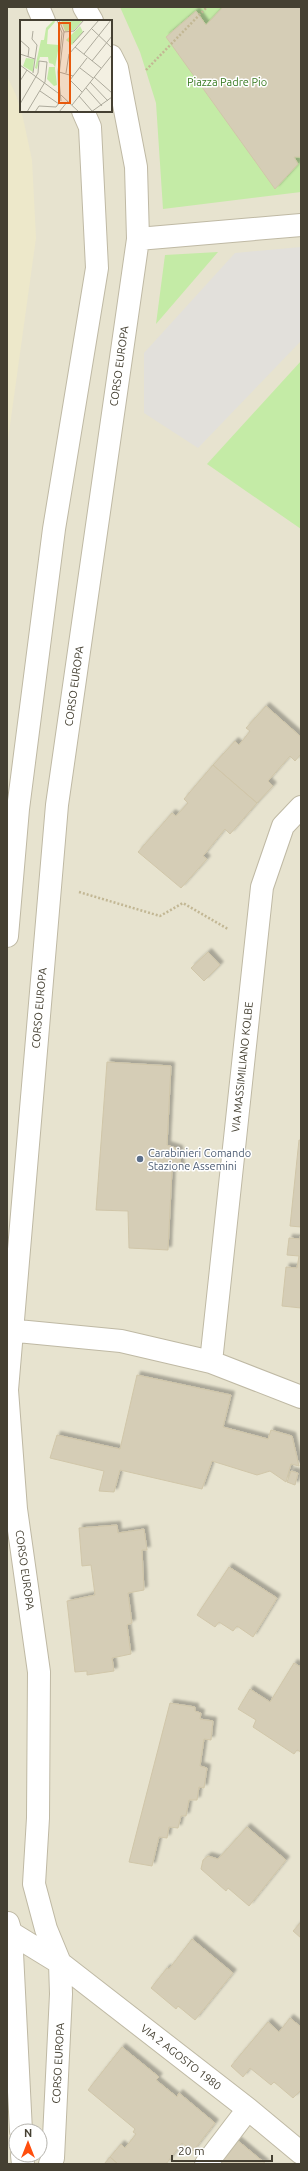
<svg xmlns="http://www.w3.org/2000/svg" width="308" height="2171" viewBox="0 0 308 2171" font-family="Ubuntu,sans-serif">
<style>
.residential{fill:#e7e3cf;fill-rule:evenodd}
.education{fill:#ede8ca}
.green{fill:#c4eba6}
.parking{fill:#e2e0db}
.building{fill:#d5cdb6;stroke:#d0c6a9;filter:url(#shadow)}
.lines{fill:none;stroke-linecap:round;stroke-linejoin:round}
.minor-casing{stroke:#bfb9a4;stroke-width:24}
.path{stroke:#c2b794;stroke-width:2.5;stroke-dasharray:2 2;stroke-linecap:butt}
.minor{stroke:#fff;stroke-width:22}
.service-dot{fill:#5c6f8a;stroke:#fff;stroke-width:1.5}
.labels{text-anchor:middle;dominant-baseline:central;stroke-width:3;stroke-linejoin:round;paint-order:stroke}
.park-label{font-size:11px;fill:#387a21;stroke:#fff}
.street-label{font-size:11px;fill:#454032;stroke:#fff}
.service-label{font-size:11px;fill:#4e5e75;stroke:#fff;text-anchor:start}
.inset-road{fill:none;stroke:#adaa9c;stroke-width:1}
.view{fill:#e8590c;fill-opacity:0.15;stroke:#e8590c;stroke-width:2}
.inset-edge{fill:none;stroke:#454032;stroke-width:2}
</style>
<defs>
<filter id="shadow"><feDropShadow dx="3.5" dy="-3.5" stdDeviation="1" flood-color="#0004"/></filter>
</defs>
<rect width="100%" height="100%" fill="#f3f0e2"/>
<!-- residential -->
<path class="residential" d="M7,7H301V2164H7ZM21,21H111V111H21ZM16,2131H40V2155H16Z"/>
<!-- education -->
<path class="education" d="M7,76L16,95L23,118L32,160L36,238L7,447Z"/>
<!-- green -->
<path class="green" d="M120,7H301V192L163,209L156,103L140,52Z
M218,252L156,324L165,255Z
M301,361V529L207,464Z"/>
<!-- parking -->
<path class="parking" d="M301,247V341L198,448L144,413V353L235,253Z"/>
<!-- building -->
<path class="building" d="M223,7H301V157H294L298,164L275,189L166,37L196,11L206,25Z
M266,706L301,737V754L295,761L290,756L268,781L273,786L257,803L213,765L235,741L239,745L250,731L246,728Z
M213,765L257,803L230,834L225,829L203,856L207,859L181,888L138,852L172,813L176,816L188,803L184,799Z
M208,952L220,965L204,981L191,968Z
M107,1062L171,1066L167,1145L179,1149L181,1170H172L168,1250L129,1248L128,1211L96,1210Z
M299,1140H301V1227L290,1226Z
M301,1233V1308L282,1306L286,1267L297,1268L299,1256L287,1255L289,1238L300,1239Z
M137,1375L231,1395L223,1427L268,1439L271,1430L292,1436L299,1466L291,1464L286,1482L270,1471L257,1475L212,1461L202,1489L120,1470L114,1492L99,1491L104,1471L50,1458L57,1435L120,1449Z
M291,1471L298,1473L295,1485L287,1482Z
M117,1525L118,1533L144,1529L147,1550H142L144,1590L128,1593L132,1623L127,1625L131,1654L112,1658L114,1671L87,1675V1671L75,1672L67,1601L95,1595L91,1565L82,1566L79,1528Z
M229,1567L277,1598L253,1637L237,1626L233,1631L219,1622L215,1627L197,1615Z
M294,1663L301,1667V1752L297,1750L294,1754L253,1727L256,1720L238,1709L250,1689L270,1702Z
M170,1703L195,1707V1711L201,1713L200,1719L213,1721L211,1740L204,1739L200,1766L207,1768L204,1788L199,1787L197,1800H189L186,1816H181L178,1828L169,1827L167,1838L159,1837L152,1866L129,1862Z
M247,1827L286,1860L249,1906L228,1888L226,1891L201,1869L203,1860L208,1856L218,1859Z
M301,1922V1938L293,1931Z
M192,1939L233,1973L195,2020L178,2006L176,2009L151,1988L167,1968L169,1969Z
M290,2018L301,2027V2090L293,2098L274,2082L271,2085L250,2068L243,2077L231,2066L268,2022L279,2032Z
M122,2047L159,2077L156,2080L177,2097L179,2093L215,2123L193,2151L182,2143L166,2164H118L110,2157L121,2144L125,2148L136,2134L133,2132L135,2129L88,2090Z
M237,2140L266,2164H218Z
M110,2157L118,2164H104Z"/>
<g class="lines">
<!-- minor casing -->
<g class="minor-casing">
<path id="minor" d="M38,7L44,21
M84,7L92,21
M138,239L301,225
M7,936L18,809L54,529L97,268L90,127L83,111
M7,1330L121,1341L211,1362L301,1397
M211,1362L262,887L283,826L301,807
M8,1923L11,1933L21,2131
M7,1927L11,1933L60,1963L248,2109L301,2153
M22,2155L23,2164
M50,2164L53,2158L61,1994L60,1963L46,1929L34,1884L38,1818L39,1672L16,1509L7,1390L57,805L138,239L136,167L117,68L111,56
M206,2164L248,2109"/>
</g>
<!-- path -->
<path class="path" d="M146,70L207,7
M79,892L160,916L183,903L228,929"/>
<!-- minor -->
<use href="#minor" class="minor"/>
</g>
<!-- markers -->
<circle class="service-dot" cx="140" cy="1159" r="4"/>
<g class="labels">
<!-- park labels -->
<g class="park-label">
<text x="227" y="82">Piazza Padre Pio</text>
</g>
<!-- street labels -->
<g class="street-label">
<text transform="translate(119 366) rotate(-82)">CORSO EUROPA</text>
<text transform="translate(74 686) rotate(-82)">CORSO EUROPA</text>
<text transform="translate(39 1008) rotate(-85)">CORSO EUROPA</text>
<text transform="translate(242 1067) rotate(-84)">VIA MASSIMILIANO KOLBE</text>
<text transform="translate(25 1570) rotate(82)">CORSO EUROPA</text>
<text transform="translate(181 2057) rotate(38)">VIA 2 AGOSTO 1980</text>
<text transform="translate(58 2063) rotate(-87)">CORSO EUROPA</text>
</g>
<!-- service labels -->
<g class="service-label">
<text x="148" y="1153">Carabinieri Comando<tspan x="148" dy="13">Stazione Assemini</tspan></text>
</g>
</g>
<!-- overview -->
<g transform="translate(20 20)">
<rect width="92" height="92" fill="#f3f0e2"/>
<path d="M34,0L35,2L28,10L27,24L39,25L35,48L37,65L34,66L27,59L29,47H35L33,44L29,43L28,37H20L17,49L15,48L21,20H24L26,8ZM41,0H63L54,10L45,11ZM60,6L63,12L52,25L46,20ZM6,38L14,39L13,52L3,46Z" fill="#c4eba6"/>
<path class="inset-road" d="M72,9L92,28M44,12L54,11L64,0M0,20L9,28L8,37M53,23L64,11M55,27L81,48M0,34L15,39M64,34L91,0M72,41L92,16M0,45L38,73M60,48L73,58M39,52L53,56M13,53L17,25L12,19L13,11M46,53L49,34L79,0M39,55L44,12L39,0M74,57L92,73M39,60L41,81M0,61L7,50M70,62L88,81M66,68L82,86M20,71L39,84M62,72L50,60L67,38M41,75L59,92M59,76L72,91M0,84L18,53L19,41L27,42L25,62L7,92M52,85L92,35M15,92L19,86L36,87L39,83L38,52L42,13L37,0M39,92L48,81M71,92L92,77"/>
<path class="view" d="M39,3H50V83H39Z"/>
<rect width="92" height="92" class="inset-edge"/>
</g>
<!-- border -->
<rect width="308" height="2171" fill="none" stroke="#454032" stroke-width="16"/>
<!-- north arrow -->
<g transform="translate(28 2143)"><circle r="19" fill="#ffffff" stroke="#b5b3ad"/>
<path d="M0-3L7 15L0 10L-7 15Z" fill="#ff4e0d"/>
<text y="-6" font-size="11" font-weight="bold" text-anchor="middle" fill="#454032">N</text>
</g>
<!-- scale -->
<path d="M172 2155v6h100v-6" fill="none" stroke="#454032" stroke-width="2"/>
<text x="178" y="2155" font-size="12" fill="#454032" stroke="#ffffff" stroke-width="3" paint-order="stroke">20 m</text>
</svg>
